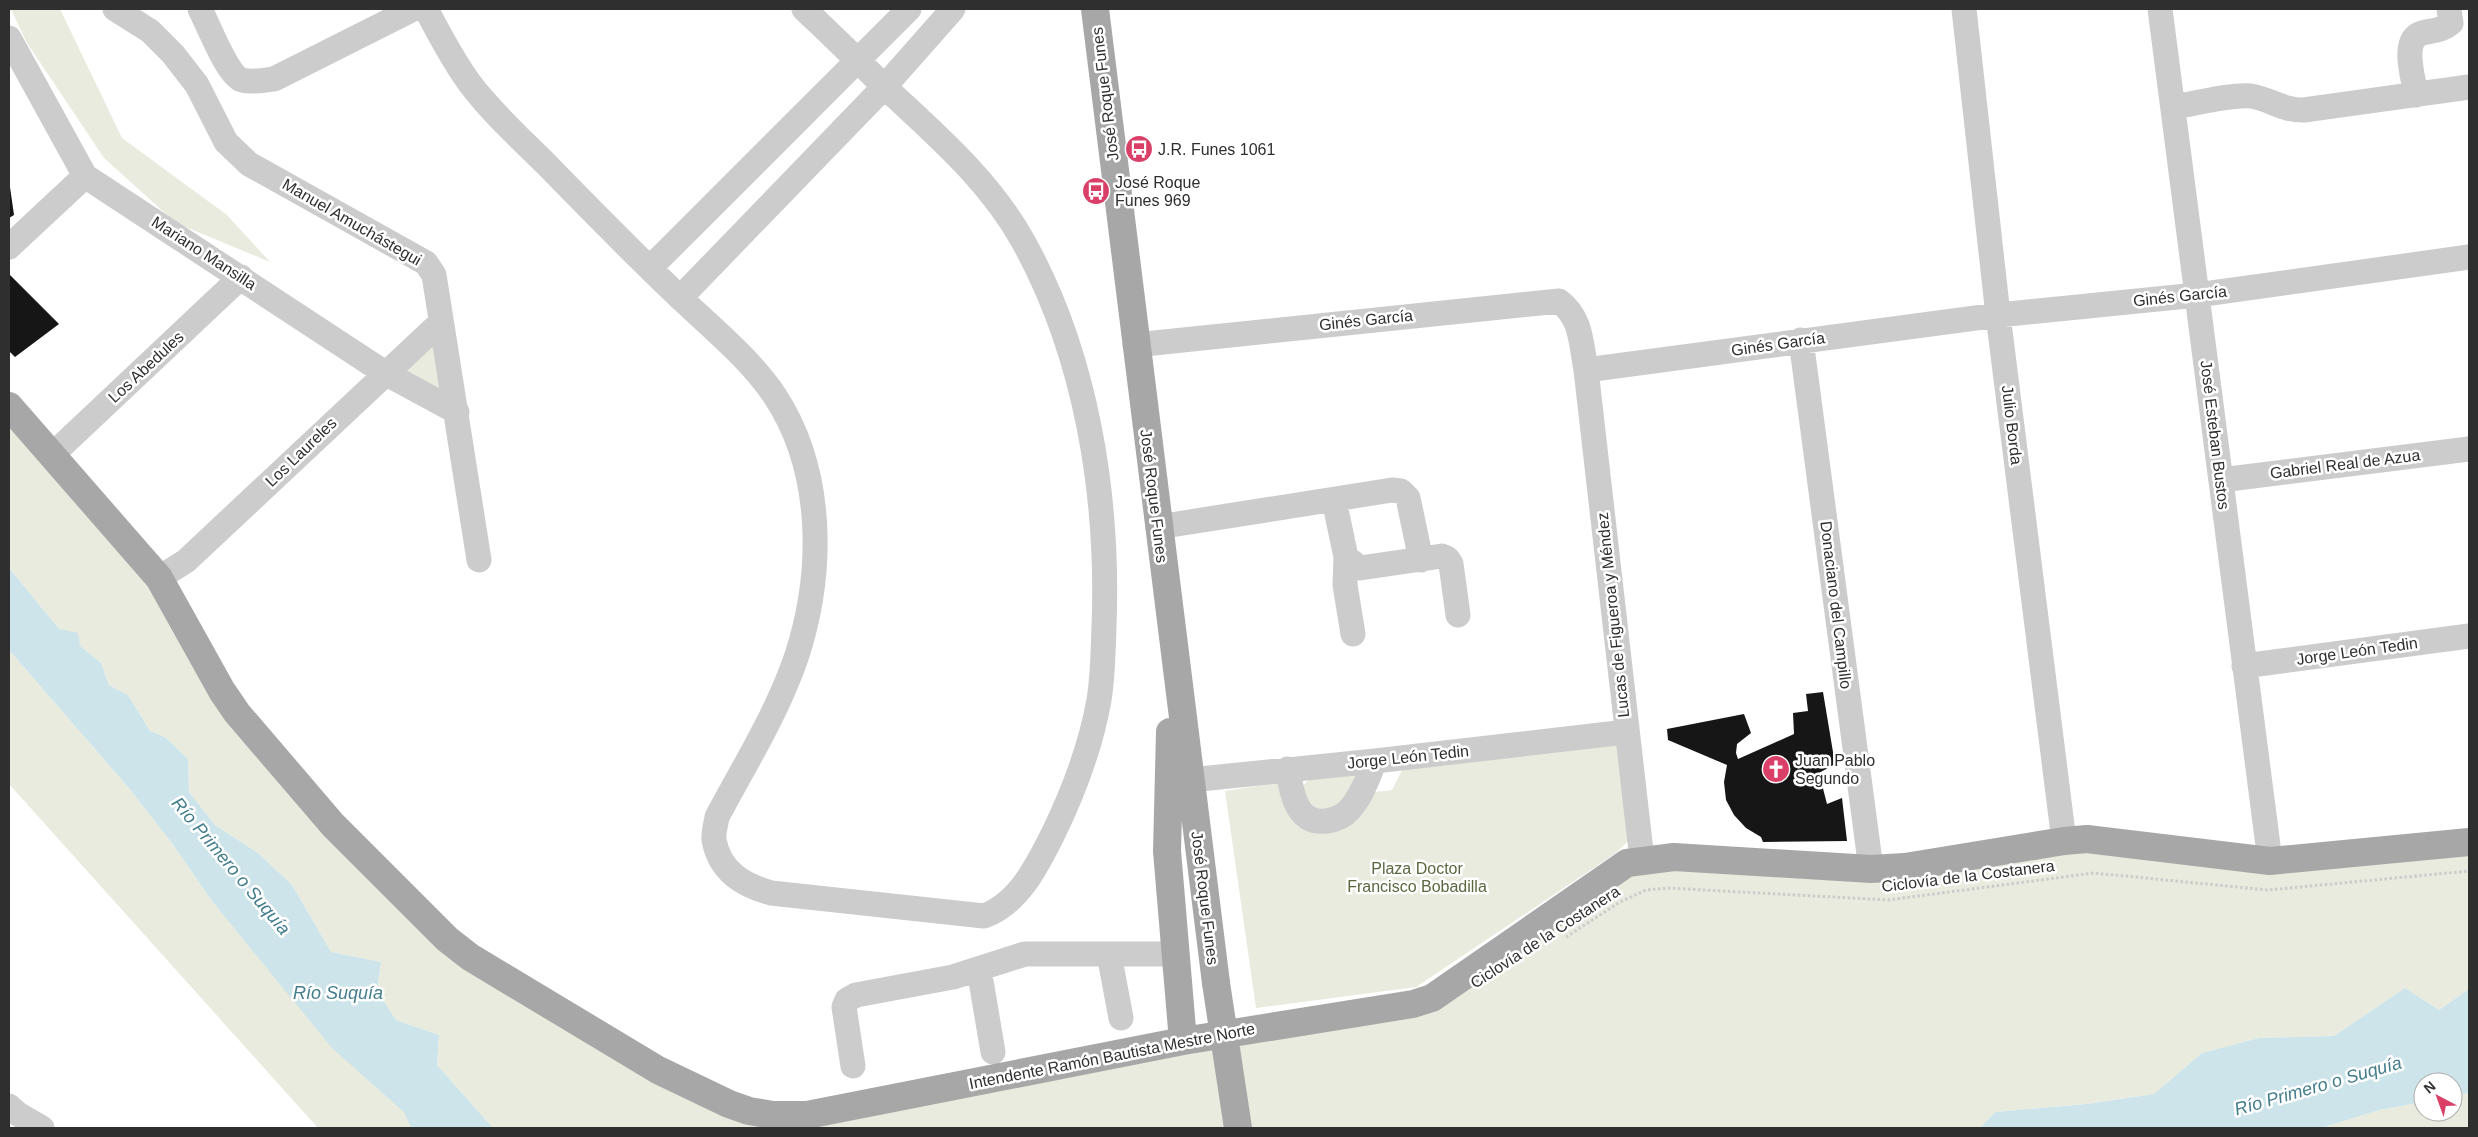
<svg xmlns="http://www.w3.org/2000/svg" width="2478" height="1137" viewBox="0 0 2478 1137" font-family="Arial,sans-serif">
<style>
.green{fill:#e8ebde}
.water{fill:#cce4ea}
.building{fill:#161616}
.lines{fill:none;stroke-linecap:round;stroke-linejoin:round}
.path{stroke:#ccc;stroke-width:3;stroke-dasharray:2.5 2.5;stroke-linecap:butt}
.minor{stroke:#ccc;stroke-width:25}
.major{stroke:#a7a7a7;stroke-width:28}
.major-bridge{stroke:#a7a7a7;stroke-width:28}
.labels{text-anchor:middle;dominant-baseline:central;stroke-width:5;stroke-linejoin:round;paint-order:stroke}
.street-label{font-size:16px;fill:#2f2f2f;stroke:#fff}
.poi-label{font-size:16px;fill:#2f2f2f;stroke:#fff;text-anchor:start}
.park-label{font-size:16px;fill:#5a6840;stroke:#fff}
.water-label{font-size:18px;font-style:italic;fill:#437d8c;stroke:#fff}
</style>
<rect width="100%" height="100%" fill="#fff"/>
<!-- green -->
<path class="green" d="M11,9H60L122,138L227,215L270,262L176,223L104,158L27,43Z
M437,333L451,403L406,372Z
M9,414L159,578L222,691L447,939L749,1111L1413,1004L1627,863L1871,869L2064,841L2270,861L2469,842V989L2439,1010L2405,988L2334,1036L2259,1038L2202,1053L2154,1094L2087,1104L1995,1112L1980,1128H493L437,1065L439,1035L396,1020L377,991L381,962L331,952L292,885L258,853L215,825L189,792L188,759L165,737L150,731L128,695L109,685L101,663L59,629L9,568Z
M9,650L128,787L172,843L212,901L332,1047L405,1112L411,1128H318L9,784Z
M1617,745L1630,839L1616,853L1416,987L1256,1008L1225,791L1283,782L1301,823L1368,793L1392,790L1404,766Z
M1355,775C1353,785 1344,805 1333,809C1327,811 1318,810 1312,810L1300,789L1309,779Z
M2469,1093V1128H2321L2379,1110L2423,1102V1112H2453V1096Z"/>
<!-- water -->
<path class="water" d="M9,568L59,629L78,633L80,646L101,663L109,685L128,695L150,731L165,737L188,759L189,792L215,825L258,853L292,885L331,952L381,962L377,991L396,1020L439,1035L437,1065L493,1128H411L404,1112L332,1048L212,901L172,843L128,787L9,650Z
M2405,988L2439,1010L2469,989V1093L2453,1096V1082H2423V1102L2379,1110L2321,1128H1980L1995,1112L2087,1104L2154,1094L2202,1053L2259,1038L2334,1036Z"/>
<!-- building -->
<path class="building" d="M9,180L14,215L9,218Z
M9,274L59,324L15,357L9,351Z
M1823,692L1835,764L1819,773L1827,804L1842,798L1847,841L1763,842L1761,837L1746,828L1734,815L1726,800L1724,782L1727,765L1668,740L1667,729L1744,714L1751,733L1737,744L1736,753L1738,759L1794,734L1793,713L1808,711L1806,694Z"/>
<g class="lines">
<!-- path -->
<path class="path" d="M1566,937L1620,902L1646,890L1668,888L1888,900L2094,873L2268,890L2469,871"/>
<!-- minor -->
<path class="minor" d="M115,9L150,31L173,54L197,85L226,142L249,164L426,263L434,275L479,560
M200,9C208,24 227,75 242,80C253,83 263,80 274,79L413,9
M426,9C440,35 453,61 471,85C493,114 522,140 548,166C589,208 630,250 673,291C707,324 748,356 775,396C824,471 824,571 797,655C778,712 745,764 717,817C716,824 713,833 714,840C720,872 743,885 771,893L984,916C1019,903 1037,866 1053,834C1073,793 1091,745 1099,700C1103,676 1103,651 1104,627C1109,497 1087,356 1023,241C989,180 937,136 887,89C859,62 832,35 804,9
M1964,9L1998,315L2064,841
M2160,9L2270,861
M9,38L85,176L385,373L457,412
M2416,95C2414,79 2400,40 2422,33C2433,30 2442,31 2451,23L2449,9
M2173,107C2195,104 2229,94 2251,96C2270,99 2284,111 2304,110L2469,87
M9,247L85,176
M650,268L909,9
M680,298L885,86L953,9
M1801,340L1871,869
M1135,345L1559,301C1582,318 1581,344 1586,370L1998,315L2197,295L2469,257
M1586,370L1642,860
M51,456L241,277
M2221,480L2469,449
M1334,500L1346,557L1345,585L1353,634
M1158,527L1392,490L1401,491L1408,498L1421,560
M1346,557L1360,568L1442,556L1447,558L1451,564L1458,615
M159,578L186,561L441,322
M2244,666L2469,636
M1288,769C1291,791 1296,825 1326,821C1335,820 1344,816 1350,809C1362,796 1368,777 1375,761
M1190,780L1375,761L1626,732
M1109,954L1121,1018
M979,969L993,1052
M853,1066L844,1007L847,1000L856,995L953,977L1025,954H1176
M9,1106L18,1114L42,1128"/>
<!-- major -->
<path class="major" d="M1095,9L1216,983
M9,406L159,578L222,691L237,713L333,825L447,939L470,957L658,1070L729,1104L749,1111L773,1115H807L1183,1041L1413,1004L1432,998L1627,863L1674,857L1871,869L1905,867L2064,841L2087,839L2270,861L2469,842
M1170,732L1167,851L1183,1041"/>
<!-- major-bridge -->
<path class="major-bridge" d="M1216,983L1238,1128"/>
</g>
<!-- icons -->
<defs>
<g id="bus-disc" transform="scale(1.4375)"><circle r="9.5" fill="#d93f67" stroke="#fff"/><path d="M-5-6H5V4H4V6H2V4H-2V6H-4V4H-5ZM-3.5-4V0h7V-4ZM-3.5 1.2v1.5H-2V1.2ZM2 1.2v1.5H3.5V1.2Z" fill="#fff"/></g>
<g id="church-disc" transform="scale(1.4375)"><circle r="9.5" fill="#d93f67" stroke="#fff"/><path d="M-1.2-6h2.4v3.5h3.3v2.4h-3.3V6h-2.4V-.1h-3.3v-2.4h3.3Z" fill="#fff"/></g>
</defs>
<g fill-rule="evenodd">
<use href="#bus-disc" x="1139" y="149"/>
<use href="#bus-disc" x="1096" y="191"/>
<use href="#church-disc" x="1776" y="769"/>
</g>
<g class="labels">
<!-- street labels -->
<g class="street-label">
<text transform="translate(1105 94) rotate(-97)">José Roque Funes</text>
<text transform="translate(352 222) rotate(30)">Manuel Amuchástegui</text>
<text transform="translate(204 253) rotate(33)">Mariano Mansilla</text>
<text transform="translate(2180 296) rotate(-6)">Ginés García</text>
<text transform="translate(1366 320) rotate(-6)">Ginés García</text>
<text transform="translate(1778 344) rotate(-8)">Ginés García</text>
<text transform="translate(146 367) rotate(-43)">Los Abedules</text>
<text transform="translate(2012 425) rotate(83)">Julio Borda</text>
<text transform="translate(2215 435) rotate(83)">José Esteban Bustos</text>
<text transform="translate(301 452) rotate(-44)">Los Laureles</text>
<text transform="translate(2345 464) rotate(-7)">Gabriel Real de Azua</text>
<text transform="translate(1154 496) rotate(83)">José Roque Funes</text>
<text transform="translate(1836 605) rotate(83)">Donaciano del Campillo</text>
<text transform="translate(1613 615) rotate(-96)">Lucas de Figueroa y Méndez</text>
<text transform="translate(2357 651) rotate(-8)">Jorge León Tedin</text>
<text transform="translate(1408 757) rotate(-6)">Jorge León Tedin</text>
<text transform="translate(1968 876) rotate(-7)">Ciclovía de la Costanera</text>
<text transform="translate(1205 898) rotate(83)">José Roque Funes</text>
<text transform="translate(1545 937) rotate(-33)">Ciclovía de la Costanera</text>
<text transform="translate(1112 1056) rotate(-11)">Intendente Ramón Bautista Mestre Norte</text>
</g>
<!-- poi labels -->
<g class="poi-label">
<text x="1158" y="149">J.R. Funes 1061</text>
<text x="1115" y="182">José Roque<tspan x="1115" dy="18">Funes 969</tspan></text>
<text x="1795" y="760">Juan Pablo<tspan x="1795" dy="18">Segundo</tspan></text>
</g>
<!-- park labels -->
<g class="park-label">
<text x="1417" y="868">Plaza Doctor<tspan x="1417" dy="18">Francisco Bobadilla</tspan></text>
</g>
<!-- water labels -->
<g class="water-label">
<text transform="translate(231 866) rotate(50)">Río Primero o Suquía</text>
<text x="338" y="993">Río Suquía</text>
<text transform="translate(2318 1086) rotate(-16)">Río Primero o Suquía</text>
</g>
</g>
<!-- border -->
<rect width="2478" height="1137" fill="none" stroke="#2f2f2f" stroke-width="20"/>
<!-- north arrow -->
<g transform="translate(2438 1097) rotate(319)"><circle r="24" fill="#ffffff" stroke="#acacac"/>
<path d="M0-4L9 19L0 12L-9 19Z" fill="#d93f67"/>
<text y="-8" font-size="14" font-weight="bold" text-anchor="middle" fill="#2f2f2f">N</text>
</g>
</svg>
